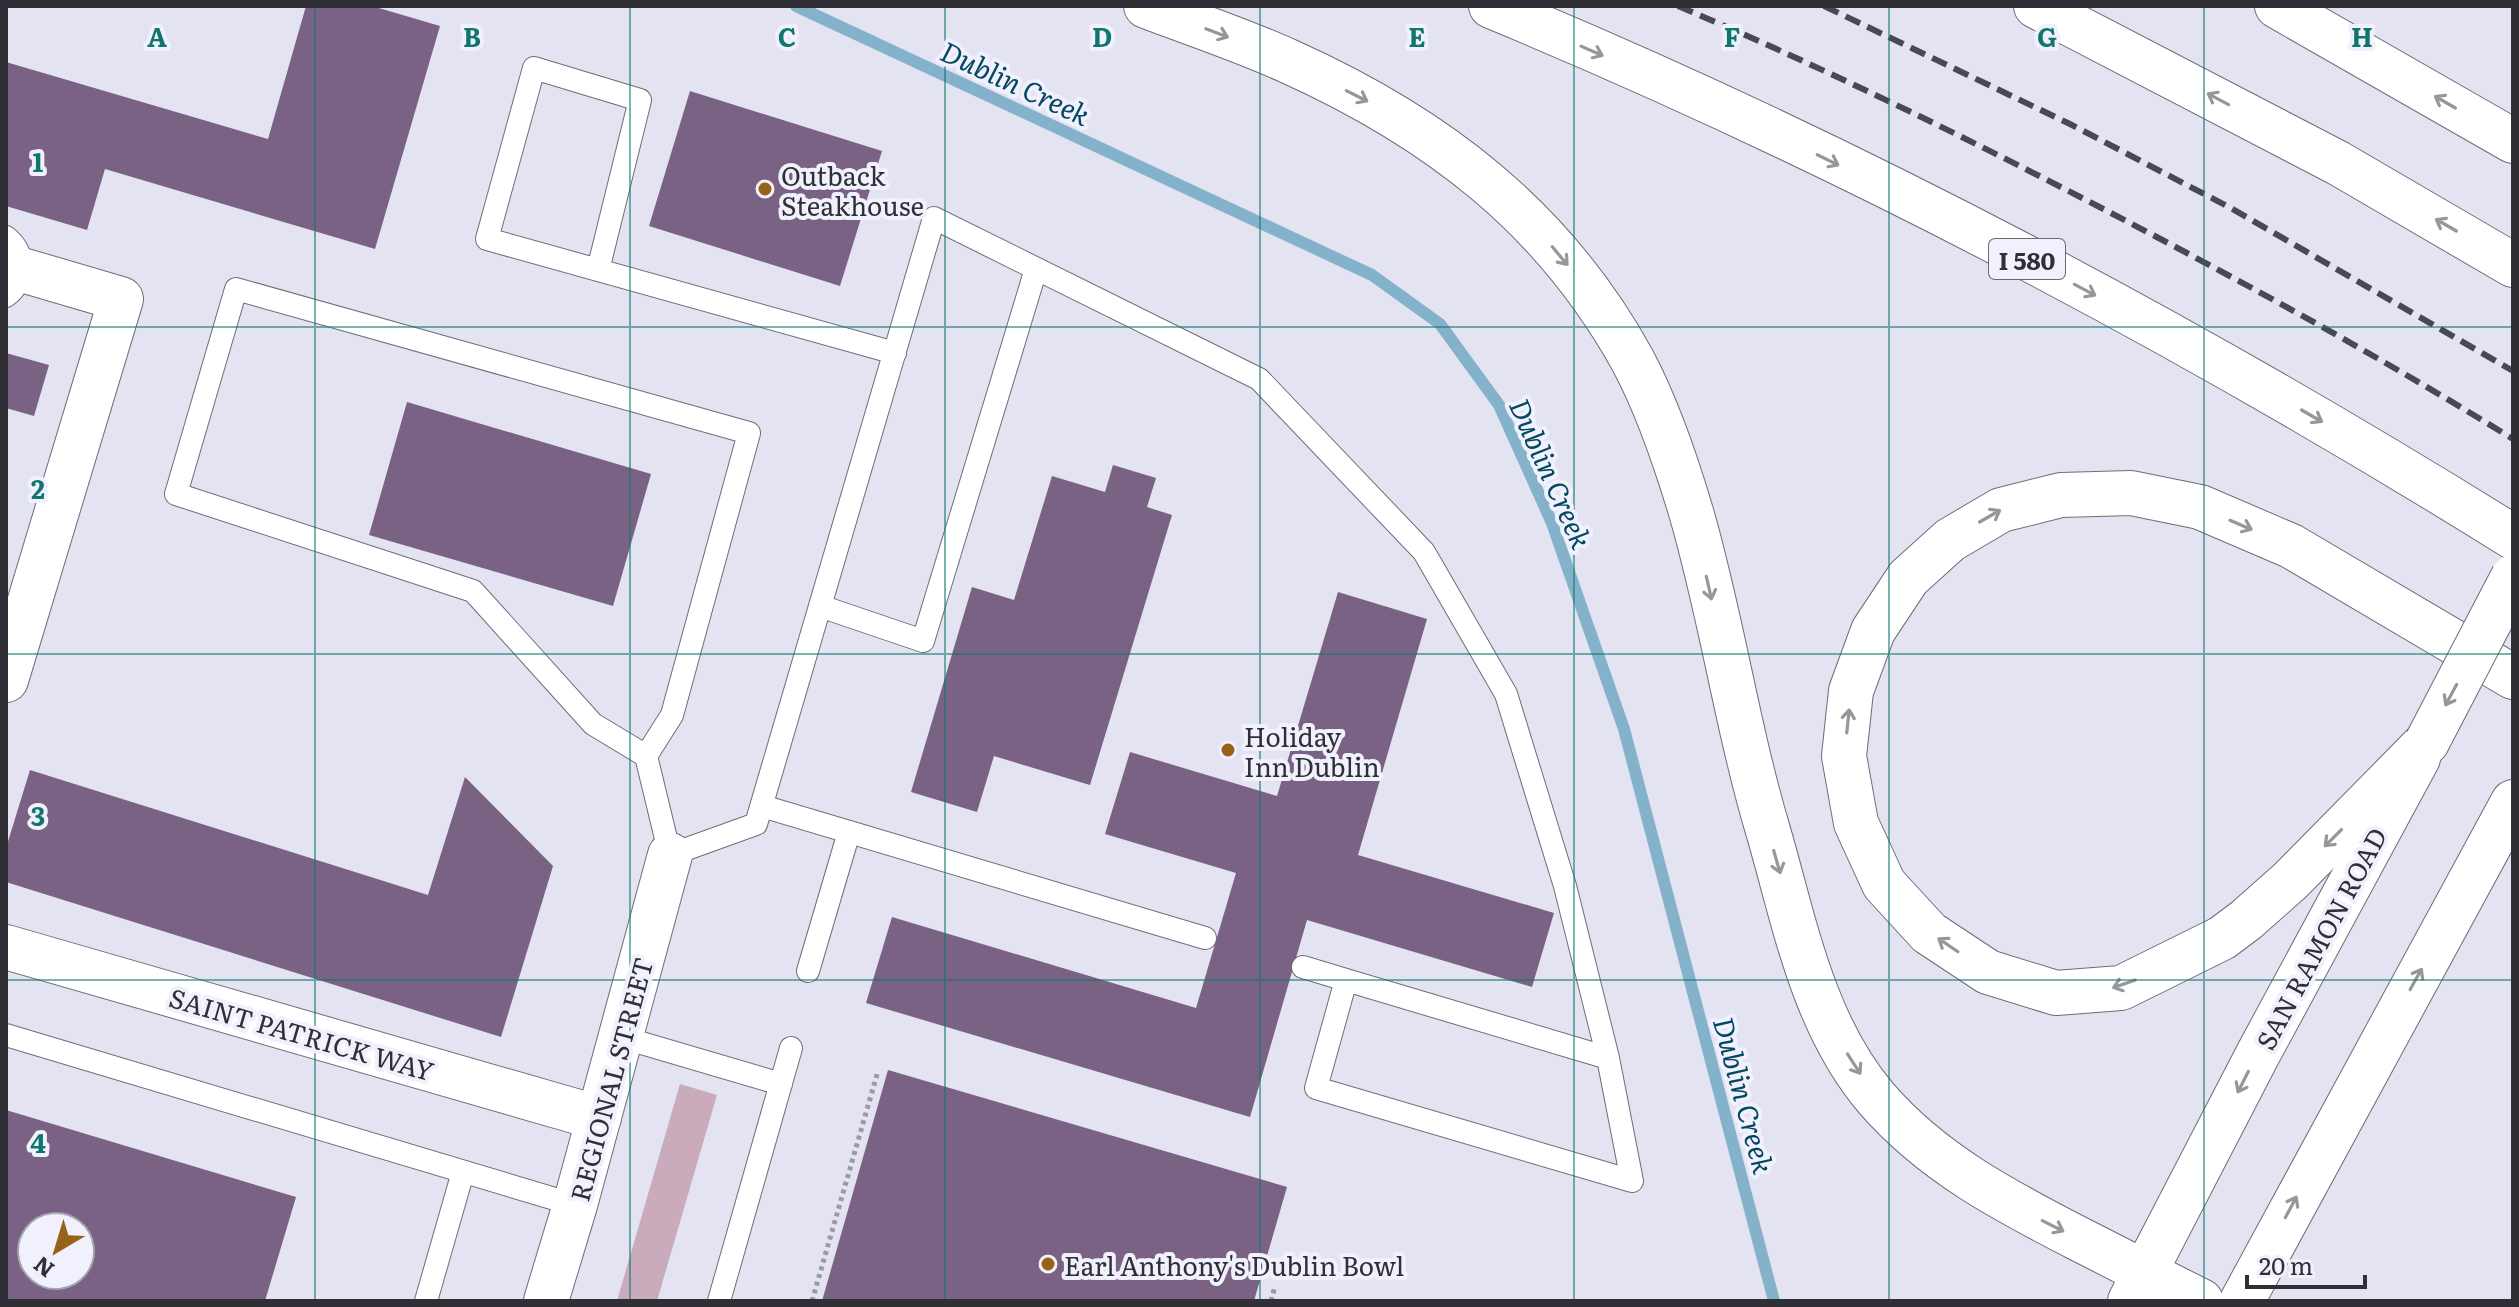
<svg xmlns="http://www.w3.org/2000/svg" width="2519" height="1307" viewBox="0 0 2519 1307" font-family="Literata,serif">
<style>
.green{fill:#caabbc}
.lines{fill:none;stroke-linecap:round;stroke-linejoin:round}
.stream{stroke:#83b2ca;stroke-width:12}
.building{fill:#7a6284;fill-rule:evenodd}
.service-casing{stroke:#6d6d7a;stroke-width:24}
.minor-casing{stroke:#6d6d7a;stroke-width:46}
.secondary-casing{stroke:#6d6d7a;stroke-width:46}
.motorway-casing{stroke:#6d6d7a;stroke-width:46}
.path{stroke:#9a9aa5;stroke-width:5;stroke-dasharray:4 4;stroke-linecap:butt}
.service{stroke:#fff;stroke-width:22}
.minor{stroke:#fff;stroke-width:44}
.secondary{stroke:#fff;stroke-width:44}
.motorway{stroke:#fff;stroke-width:44}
.rail{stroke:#494951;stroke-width:6;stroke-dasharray:16 8;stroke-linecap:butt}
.secondary-bridge-casing{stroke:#6d6d7a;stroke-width:46;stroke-linecap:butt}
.secondary-bridge{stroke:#fff;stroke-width:44}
.oneway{stroke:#97979a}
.grid{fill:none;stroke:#0f766e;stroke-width:2;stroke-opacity:0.55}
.poi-dot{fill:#986319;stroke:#f1f0fd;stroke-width:3}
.labels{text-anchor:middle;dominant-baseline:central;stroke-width:8;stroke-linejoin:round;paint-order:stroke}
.shield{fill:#f1f0fd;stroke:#696971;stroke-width:2}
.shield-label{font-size:24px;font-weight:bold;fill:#2f2f35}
.poi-label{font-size:26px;fill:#2f2f35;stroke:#f1f0fd;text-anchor:start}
.street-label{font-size:26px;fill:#2f2f35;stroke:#f1f0fd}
.water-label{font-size:28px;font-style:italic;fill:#044760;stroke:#f1f0fd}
.grid-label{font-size:26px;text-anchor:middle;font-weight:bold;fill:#0f766e;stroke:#f1f0fd;stroke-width:8;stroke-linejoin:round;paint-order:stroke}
</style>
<rect width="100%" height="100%" fill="#e3e3f2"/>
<!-- green -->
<path class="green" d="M680,1084L717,1095L657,1301H617Z"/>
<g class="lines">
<!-- stream -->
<path class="stream" d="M796,6L1372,275L1440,324L1499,405L1552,523L1624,729L1774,1301"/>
</g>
<!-- building -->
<path class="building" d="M306,6H372L440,26L375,249L105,169L87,230L6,206V62L268,139Z
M690,91L882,151L840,286L649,226Z
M6,353L49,365L34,416L6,408Z
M407,402L651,474L613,606L369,535Z
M1113,465L1156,478L1147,507L1172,515L1090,785L994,756L977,812L911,792L972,587L1014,600L1052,476L1105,492Z
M1338,592L1427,619L1358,855L1554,913L1532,987L1307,920L1250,1117L866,1003L892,917L1196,1008L1236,873L1105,834L1130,752L1277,796Z
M30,770L428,895L465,777L553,866L501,1037L6,882V848Z
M888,1070L1287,1187L1254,1301H822Z
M6,1110L296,1197L265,1301H6ZM32,1227H80V1275H32Z"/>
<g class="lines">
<!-- service casing -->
<g class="service-casing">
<path id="service" d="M6,237C26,252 27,281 6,296
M598,270L640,100L534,68L487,239L895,353
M820,606L923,641L1036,269
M646,756L593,724L473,591L176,494L236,289L749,433L672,715L646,756L670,855L756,824L934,218L1259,379L1424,552L1506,694L1565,886L1608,1058L1632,1181L1316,1088L1346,980L1608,1058
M762,806L1205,938
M1303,967L1346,980
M808,971L849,832
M6,1035L575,1205
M621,1037L781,1084
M426,1301L463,1172
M719,1301L791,1048"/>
</g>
<!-- minor casing -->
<g class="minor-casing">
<path id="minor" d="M6,680L121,299L22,270
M6,947L599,1118
M546,1301L575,1205L670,855"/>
</g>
<!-- secondary casing -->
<g class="secondary-casing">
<path id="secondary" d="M2130,1301L2258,1054L2418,758
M2242,1301L2513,802"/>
</g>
<!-- motorway casing -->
<g class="motorway-casing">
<path id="motorway" d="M1146,6C1193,24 1242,40 1288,61C1435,127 1554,217 1633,361C1656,404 1677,465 1691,512C1722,618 1737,728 1769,834C1795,924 1813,1024 1876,1098C1932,1163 2005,1201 2081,1240C2121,1260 2160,1281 2201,1301
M1491,6C1846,153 2187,334 2513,537
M2036,6L2338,163L2513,265
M2277,6L2513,141
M2427,742L2290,881L2246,920L2222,938L2121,988L2056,993L1988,972L1929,933L1884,884L1856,823L1844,756L1851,691L1873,631L1908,578L1950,540L2001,510L2061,495L2131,493L2200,507L2291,546L2513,677"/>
</g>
<!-- path -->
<path class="path" d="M812,1301L878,1071
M1271,1301L1275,1286"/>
<!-- service -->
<use href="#service" class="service"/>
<!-- minor -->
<use href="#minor" class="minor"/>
<!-- secondary -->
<use href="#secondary" class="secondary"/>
<!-- motorway -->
<use href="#motorway" class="motorway"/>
<!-- rail -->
<path class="rail" d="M1678,6C1825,68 1969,139 2111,213C2247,284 2382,358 2513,439
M1824,6L2070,124L2229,207L2513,371"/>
<!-- secondary-bridge casing -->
<g class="secondary-bridge-casing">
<path id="secondary-bridge" d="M2427,742L2513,577"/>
</g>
<!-- secondary-bridge -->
<use href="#secondary-bridge" class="secondary-bridge"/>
</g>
<!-- one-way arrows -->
<defs><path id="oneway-shaft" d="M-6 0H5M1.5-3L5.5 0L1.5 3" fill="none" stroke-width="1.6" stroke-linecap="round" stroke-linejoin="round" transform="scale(2)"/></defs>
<g class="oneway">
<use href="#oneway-shaft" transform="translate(1217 33) rotate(21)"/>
<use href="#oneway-shaft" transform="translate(1592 51) rotate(24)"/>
<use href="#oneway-shaft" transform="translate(1357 96) rotate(27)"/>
<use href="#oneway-shaft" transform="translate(2218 99) rotate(-152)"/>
<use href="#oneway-shaft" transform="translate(2445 102) rotate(-150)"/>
<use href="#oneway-shaft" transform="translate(1828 160) rotate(26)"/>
<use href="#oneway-shaft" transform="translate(2446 225) rotate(-150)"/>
<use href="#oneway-shaft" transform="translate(1560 256) rotate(50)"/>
<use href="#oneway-shaft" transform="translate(2085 290) rotate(28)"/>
<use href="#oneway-shaft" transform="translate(2312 416) rotate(30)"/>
<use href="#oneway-shaft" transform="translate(1990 516) rotate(-30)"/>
<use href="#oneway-shaft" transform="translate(2241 525) rotate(23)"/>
<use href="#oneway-shaft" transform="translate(1709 588) rotate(77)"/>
<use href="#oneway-shaft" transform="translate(2451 695) rotate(118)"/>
<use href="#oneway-shaft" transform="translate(1848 721) rotate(-84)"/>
<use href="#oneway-shaft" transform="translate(2333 838) rotate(135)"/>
<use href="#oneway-shaft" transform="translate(1777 862) rotate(74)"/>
<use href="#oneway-shaft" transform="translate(1948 945) rotate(-146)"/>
<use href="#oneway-shaft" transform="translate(2416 979) rotate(-61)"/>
<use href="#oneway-shaft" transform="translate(2124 984) rotate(161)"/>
<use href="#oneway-shaft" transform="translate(1854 1064) rotate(57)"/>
<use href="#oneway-shaft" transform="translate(2243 1082) rotate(117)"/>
<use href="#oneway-shaft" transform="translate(2291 1207) rotate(-62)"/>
<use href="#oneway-shaft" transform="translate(2053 1226) rotate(27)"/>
</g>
<!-- grid -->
<path class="grid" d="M315,6V1301M630,6V1301M945,6V1301M1260,6V1301M1574,6V1301M1889,6V1301M2204,6V1301M6,327H2513M6,654H2513M6,980H2513"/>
<!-- markers -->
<g class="poi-dot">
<circle cx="765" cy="189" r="8"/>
<circle cx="1228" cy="750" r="8"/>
<circle cx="1048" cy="1264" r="8"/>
</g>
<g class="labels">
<!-- shield labels -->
<rect class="shield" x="1989" y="239" width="76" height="40" rx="6"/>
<g class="shield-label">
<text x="2027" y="259">I 580</text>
</g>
<!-- poi labels -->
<g class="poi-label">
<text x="781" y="174">Outback<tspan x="781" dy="30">Steakhouse</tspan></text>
<text x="1244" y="735">Holiday<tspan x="1244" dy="30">Inn Dublin</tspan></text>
<text x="1064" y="1264">Earl Anthony's Dublin Bowl</text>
</g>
<!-- street labels -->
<g class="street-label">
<text transform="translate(2320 938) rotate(-62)">SAN RAMON ROAD</text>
<text transform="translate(302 1033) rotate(16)">SAINT PATRICK WAY</text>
<text transform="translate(610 1079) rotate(-75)">REGIONAL STREET</text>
</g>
<!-- water labels -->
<g class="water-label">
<text transform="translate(1016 82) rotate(25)">Dublin Creek</text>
<text transform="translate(1552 473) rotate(66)">Dublin Creek</text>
<text transform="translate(1745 1095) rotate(75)">Dublin Creek</text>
</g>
</g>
<g class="grid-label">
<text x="157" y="47">A</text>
<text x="472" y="47">B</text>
<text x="787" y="47">C</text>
<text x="1102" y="47">D</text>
<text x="1417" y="47">E</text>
<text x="1732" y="47">F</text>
<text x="2047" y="47">G</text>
<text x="2362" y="47">H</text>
<text x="38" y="172">1</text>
<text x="38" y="499">2</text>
<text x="38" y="826">3</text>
<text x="38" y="1153">4</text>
</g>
<!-- border -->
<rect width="2519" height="1307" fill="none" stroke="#2f2f35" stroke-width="16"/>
<!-- north arrow -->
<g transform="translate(56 1251) rotate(218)"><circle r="38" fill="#f1f0fd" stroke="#a3a3ad" stroke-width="2"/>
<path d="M0-6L14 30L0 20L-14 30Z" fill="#986319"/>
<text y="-12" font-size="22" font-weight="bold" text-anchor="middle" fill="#2f2f35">N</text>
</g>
<!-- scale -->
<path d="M2247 1275v12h118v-12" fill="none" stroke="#2f2f35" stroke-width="4"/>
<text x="2259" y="1275" font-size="24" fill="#2f2f35" stroke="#f1f0fd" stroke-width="6" paint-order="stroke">20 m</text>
</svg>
